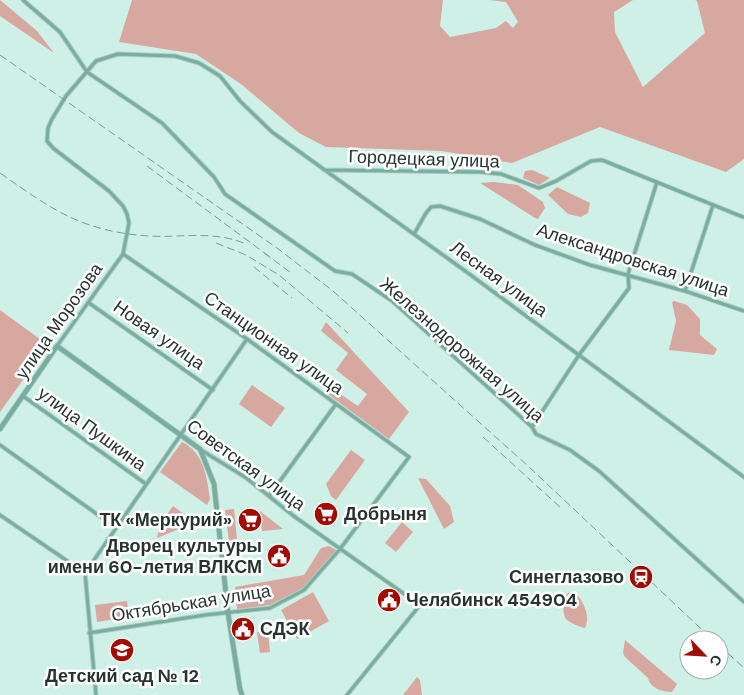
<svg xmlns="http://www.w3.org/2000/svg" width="744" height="695" viewBox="0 0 744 695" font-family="'DM Sans',sans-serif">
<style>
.green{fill:#d6a8a0}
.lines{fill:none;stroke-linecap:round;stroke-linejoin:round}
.minor-casing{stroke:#adcac2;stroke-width:5}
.tertiary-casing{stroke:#adcac2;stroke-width:6}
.minor{stroke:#77aea0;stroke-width:3}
.tertiary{stroke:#77aea0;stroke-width:4.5}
.rail{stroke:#819992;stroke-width:1;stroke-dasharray:8 4;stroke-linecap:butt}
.labels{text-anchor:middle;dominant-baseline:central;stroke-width:5;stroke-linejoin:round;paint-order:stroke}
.street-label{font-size:18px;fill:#26332f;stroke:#fff}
.poi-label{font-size:18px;font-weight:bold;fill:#26332f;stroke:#fff;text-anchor:start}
</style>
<rect width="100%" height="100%" fill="#cff0e7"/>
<!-- green -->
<path class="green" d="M0,0L37,31L54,53L0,16Z
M132,0H443L440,26L450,37L496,28L506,21L513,28L518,22L506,2L489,0H633L614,12L615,32L643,87L705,33L697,1L695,0H744V159L726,172L600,127L512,163L442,151L326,147L299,133L241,84L196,54L119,42Z
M532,170L550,178L539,185L523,178L525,171Z
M494,182L518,185L543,202L545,208L538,219L535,218L480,183Z
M557,187L590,203L588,213L581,217L568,214L548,195Z
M674,301L687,305L700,319V335L717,349L714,355L669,350L676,321L672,302Z
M0,310L48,345L0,412Z
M326,322L409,412L389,439L325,392L328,386L358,406L367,394L336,370L348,353L321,331Z
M252,385L285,408L271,427L239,404Z
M182,442C204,452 207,478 210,499L207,505L160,472Z
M351,450L365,460L336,500L331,496L326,484Z
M418,478L426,479L450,506L454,522L444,529Z
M173,506L192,520L179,529L157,538L160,525Z
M234,509L237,540L229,541L225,510Z
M260,511L283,529L262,531Z
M402,522L413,532L396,552L385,543Z
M329,546L336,550L303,588L270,605L237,609L235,587L304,575L321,548Z
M313,592L329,621L297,639L281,610Z
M575,592C583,601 591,616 585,628C580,627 570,623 566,619C562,614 563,598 567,594C569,592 572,592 575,592Z
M127,601L129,617L97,622L95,605Z
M268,631L270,652L260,653L257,632Z
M625,640L677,684L672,692C662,692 650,688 648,678L625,657L623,653Z
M417,677L420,680L422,695H403Z"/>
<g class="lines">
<!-- minor casing -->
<g class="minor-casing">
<path id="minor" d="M23,0L60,32L87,72L162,123L214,177L225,194L335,271L352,274L392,301L532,427L536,434L570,450L599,471L744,602
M324,170L480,172L501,174L539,188L556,181L591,161L602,160L743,217
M414,234L426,213L431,207L440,206L480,219L535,245L590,265L685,291L744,311
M685,291L713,205
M89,303L213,390
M57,346L123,254L129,223L127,214L123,206L109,191L53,148L47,141L48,128L52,119L66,96L96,61L118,54L175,56L199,63L220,76L240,101L272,132L468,273L744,477
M23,396L146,484
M532,427L579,355L629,288L628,274L657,182
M0,445L115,527
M201,450L245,477L295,517L420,605L347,695
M269,496L336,404
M0,515L85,573
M89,633L205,615L270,608L304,590L340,549L409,457L247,339L123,254
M96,695L85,573L247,339"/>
</g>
<!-- tertiary casing -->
<g class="tertiary-casing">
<path id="tertiary" d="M0,429L57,346L200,449L214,484L228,613L240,689L242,695"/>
</g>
<!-- minor -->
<use href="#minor" class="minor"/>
<!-- tertiary -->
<use href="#tertiary" class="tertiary"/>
<!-- rail -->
<path class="rail" d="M0,55L277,248L333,291L528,466L713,640
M147,166L270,257
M0,173C53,210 81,231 148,236C181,238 214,230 246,244
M216,243L246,255L279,275L348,333
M264,253L290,272
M254,267L292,298
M483,437L561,508
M719,645L744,668"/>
</g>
<!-- icons -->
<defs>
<g id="supermarket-disc" transform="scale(1.25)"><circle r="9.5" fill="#a20b02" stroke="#fff"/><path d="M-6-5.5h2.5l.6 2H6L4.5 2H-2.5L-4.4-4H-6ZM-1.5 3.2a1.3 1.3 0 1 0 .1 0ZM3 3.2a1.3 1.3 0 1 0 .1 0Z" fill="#fff"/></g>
<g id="civic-disc" transform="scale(1.25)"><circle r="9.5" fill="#a20b02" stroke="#fff"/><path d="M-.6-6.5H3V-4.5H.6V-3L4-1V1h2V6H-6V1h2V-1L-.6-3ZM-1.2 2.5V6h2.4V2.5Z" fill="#fff"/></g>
<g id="station-disc" transform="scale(1.25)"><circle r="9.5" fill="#a20b02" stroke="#fff"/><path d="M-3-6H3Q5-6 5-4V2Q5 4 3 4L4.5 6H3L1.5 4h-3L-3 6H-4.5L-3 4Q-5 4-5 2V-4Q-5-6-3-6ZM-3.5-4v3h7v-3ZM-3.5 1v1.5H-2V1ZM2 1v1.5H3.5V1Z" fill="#fff"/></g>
<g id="school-disc" transform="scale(1.25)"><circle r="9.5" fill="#a20b02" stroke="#fff"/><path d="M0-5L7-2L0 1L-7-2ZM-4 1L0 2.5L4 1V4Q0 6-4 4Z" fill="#fff"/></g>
</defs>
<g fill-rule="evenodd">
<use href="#supermarket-disc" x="326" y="514"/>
<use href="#supermarket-disc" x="250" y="520"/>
<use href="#civic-disc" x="279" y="556"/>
<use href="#station-disc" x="641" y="577"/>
<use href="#civic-disc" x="389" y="600"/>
<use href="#civic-disc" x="243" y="629"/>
<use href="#school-disc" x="122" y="650"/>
</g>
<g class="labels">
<!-- street labels -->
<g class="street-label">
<text transform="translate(424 159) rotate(2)">Городецкая улица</text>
<text transform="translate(633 260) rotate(18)">Александровская улица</text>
<text transform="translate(499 279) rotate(36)">Лесная улица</text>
<text transform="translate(59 321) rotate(-55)">улица Морозова</text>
<text transform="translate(159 335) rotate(35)">Новая улица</text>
<text transform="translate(274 343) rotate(35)">Станционная улица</text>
<text transform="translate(462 350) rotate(41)">Железнодорожная улица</text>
<text transform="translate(92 429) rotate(36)">улица Пушкина</text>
<text transform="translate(246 465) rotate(36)">Советская улица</text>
<text transform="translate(191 603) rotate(-9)">Октябрьская улица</text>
</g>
<!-- poi labels -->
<g class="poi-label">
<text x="344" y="514">Добрыня</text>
<text x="232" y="520" text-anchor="end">ТК «Меркурий»</text>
<text x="262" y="546" text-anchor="end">Дворец культуры<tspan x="262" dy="21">имени 60-летия ВЛКСМ</tspan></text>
<text x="624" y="577" text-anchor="end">Синеглазово</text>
<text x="406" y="600">Челябинск 454904</text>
<text x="260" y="629">СДЭК</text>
<text x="122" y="676" text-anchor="middle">Детский сад № 12</text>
</g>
</g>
<!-- north arrow -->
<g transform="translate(704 655) rotate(115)"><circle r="24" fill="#ffffff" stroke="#a8adac"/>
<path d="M0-4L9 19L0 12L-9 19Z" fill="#a20b02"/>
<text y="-8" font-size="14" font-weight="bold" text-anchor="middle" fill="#26332f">С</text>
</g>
</svg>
